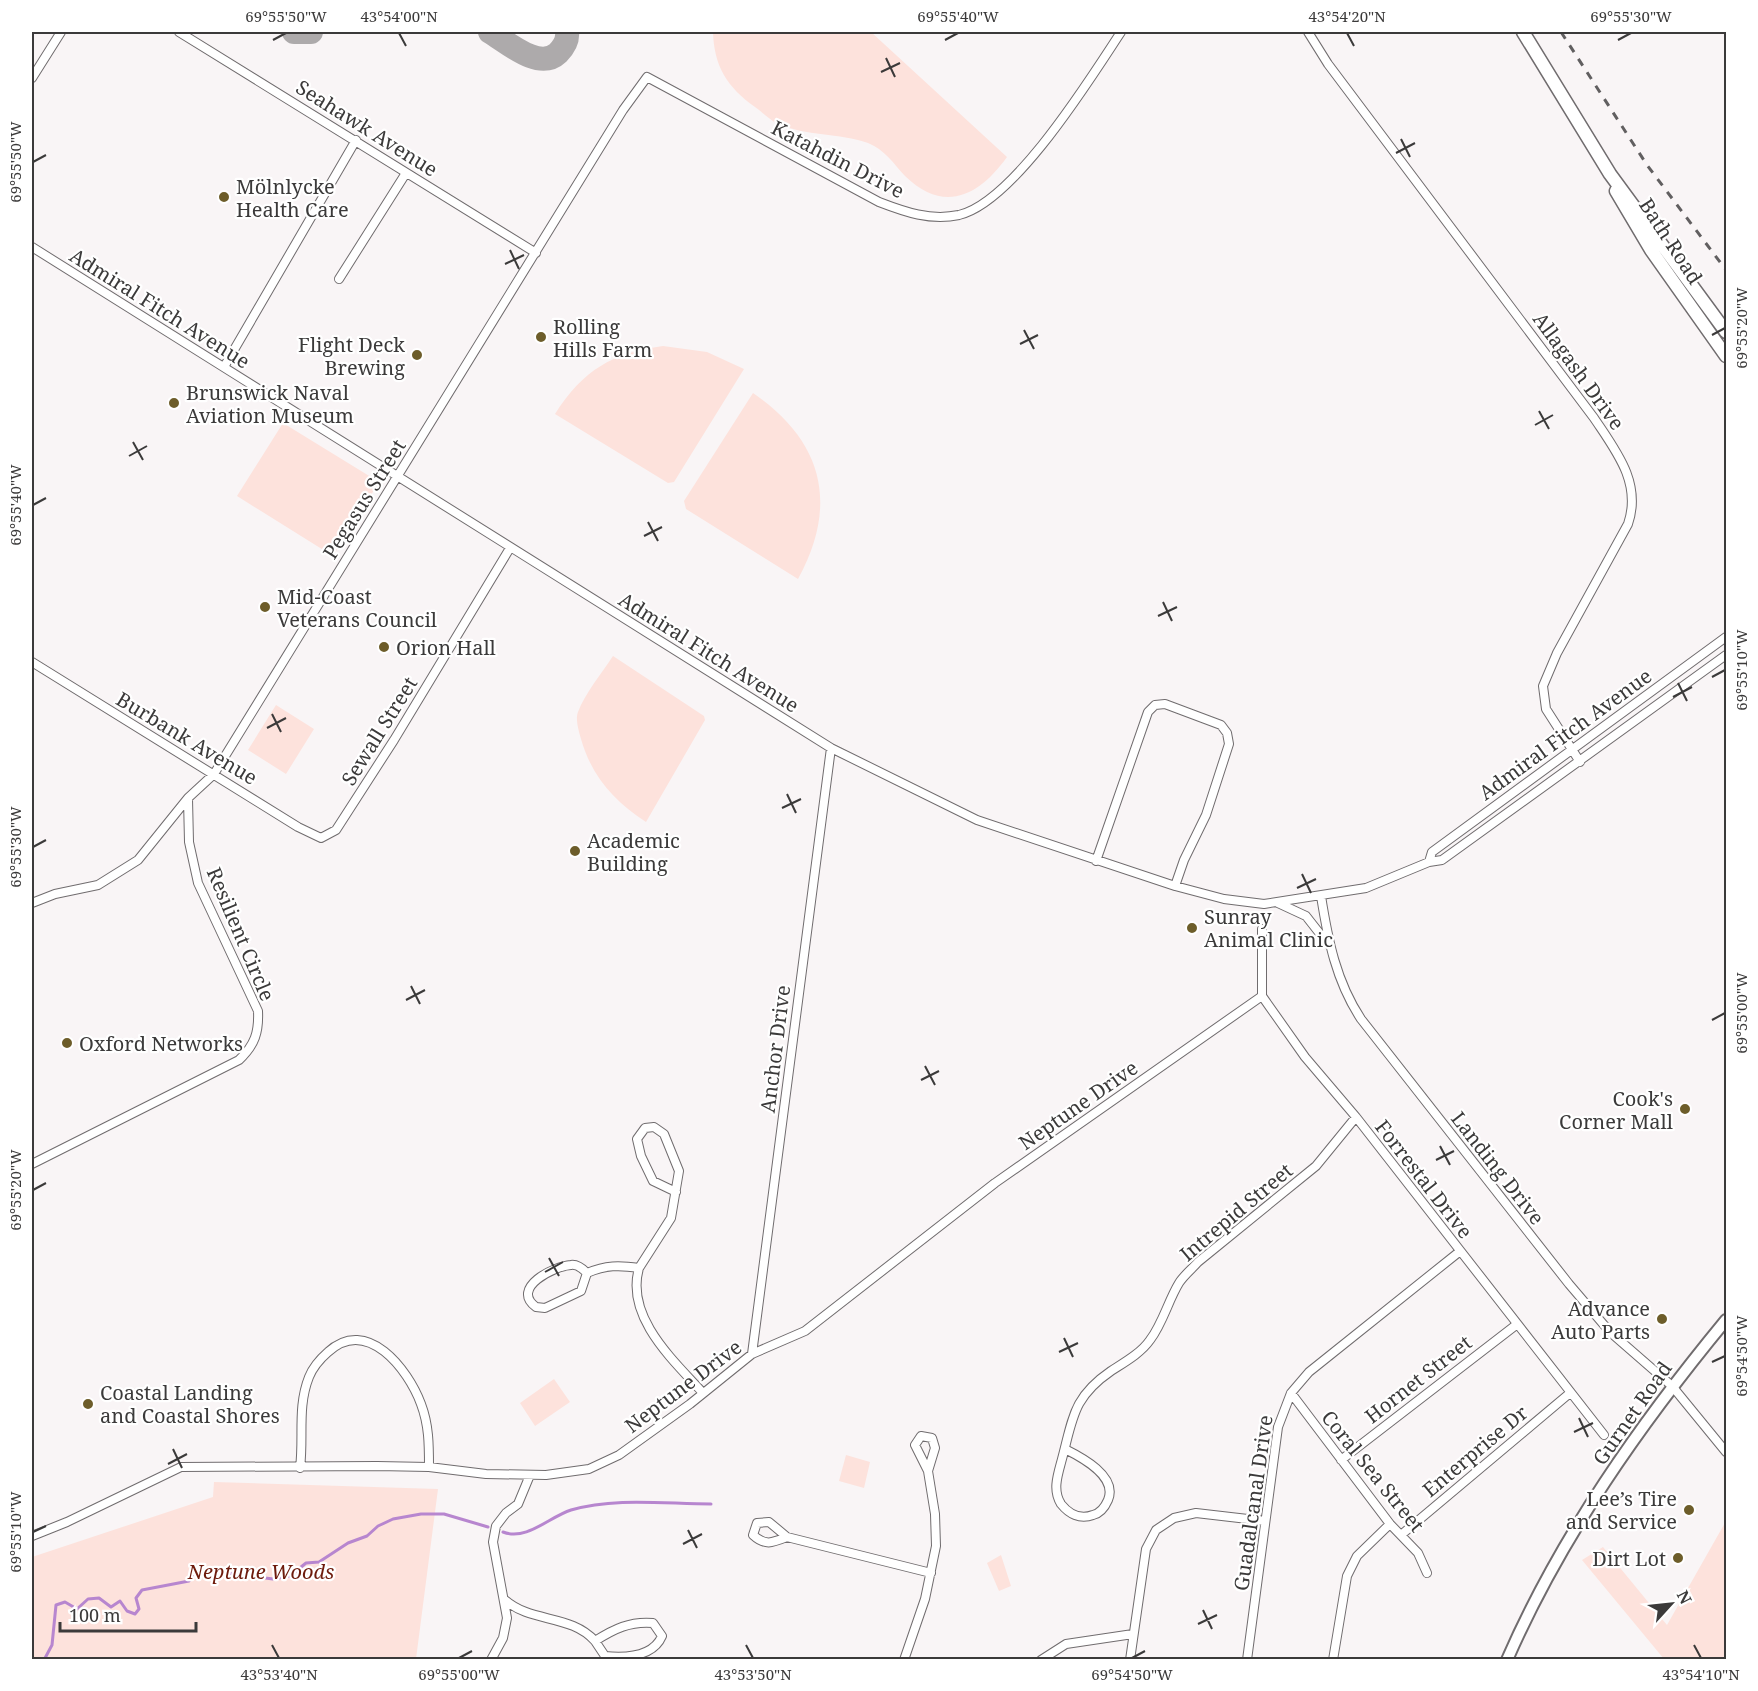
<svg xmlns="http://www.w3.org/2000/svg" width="1758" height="1691" viewBox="0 0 1758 1691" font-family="'Noto Serif',serif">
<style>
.green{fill:#fde2dc}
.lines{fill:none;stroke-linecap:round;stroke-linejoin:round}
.stream{stroke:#b786cf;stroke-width:3}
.taxiway{stroke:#adaaab;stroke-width:24}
.street-casing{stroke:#706c6e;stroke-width:10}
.secondary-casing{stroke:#706c6e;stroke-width:14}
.primary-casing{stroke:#706c6e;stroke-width:15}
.street{stroke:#fff;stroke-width:8}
.secondary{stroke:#fff;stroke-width:10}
.primary{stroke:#fff;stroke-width:12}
.rail{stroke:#615f60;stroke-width:3;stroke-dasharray:8 8;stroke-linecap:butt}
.ticks{fill:none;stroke:#3b3a3a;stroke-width:2}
.poi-dot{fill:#6d5d2a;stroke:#fff;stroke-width:2}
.labels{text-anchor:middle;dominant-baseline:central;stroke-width:4.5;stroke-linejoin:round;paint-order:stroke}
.street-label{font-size:20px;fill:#3b3a3a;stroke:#fff}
.poi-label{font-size:20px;fill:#3b3a3a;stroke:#fff;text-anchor:start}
.park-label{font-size:20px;font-style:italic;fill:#6d1b0c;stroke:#fff}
.neatline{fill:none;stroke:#3b3a3a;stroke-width:2}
.ticks-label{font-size:15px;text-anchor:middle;fill:#3b3a3a}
</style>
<rect width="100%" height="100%" fill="#f9f5f6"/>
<!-- green -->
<path class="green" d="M713,32H871L1007,157C979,196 944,214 905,176C894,164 884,149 868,143C839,133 806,136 778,124C770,120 762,112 755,107C727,87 714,66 713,32Z
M663,346L707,352L744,369L674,482L668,483L555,414C583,370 612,353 663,346Z
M753,393C823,441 839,504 798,579L686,509L684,501Z
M283,423L379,482L333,556L237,496Z
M613,656L704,716L705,720L646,822C614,801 592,777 581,739C579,732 575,719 578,712C585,693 602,673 613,656Z
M276,705L314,729L286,774L248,750Z
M554,1379L570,1402L535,1426L520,1403Z
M846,1455L870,1462L864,1488L839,1481Z
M214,1482L438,1489L416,1659H32V1557L213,1497Z
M1726,1521V1659H1664L1582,1560L1603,1547L1667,1625Z
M1001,1555L1011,1586L999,1591L987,1563Z"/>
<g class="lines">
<!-- stream -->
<path class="stream" d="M503,1532C527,1541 549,1517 571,1510C615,1497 666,1504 711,1504
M44,1660L52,1645L56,1605L65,1602L77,1609L88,1599L99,1598L111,1607L120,1601L127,1611L135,1614L139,1609L136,1598L142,1590L189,1581L194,1573L205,1570L273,1579L290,1576L306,1563L319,1562L348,1543L367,1536L378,1526L393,1519L421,1514H444L488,1527"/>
<!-- taxiway -->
<path class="taxiway" d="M294,32H311
M490,32C507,42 539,71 558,53C564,47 568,40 567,32"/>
<!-- street casing -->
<g class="street-casing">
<path id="street" d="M179,32L536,253
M1308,32L1328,64L1594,418C1616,451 1642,483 1628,524L1557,653L1543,686L1546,709L1580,762
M32,78L61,32
M32,247L831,748L977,820L1175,886L1224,899L1264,904L1366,888L1429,862L1442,860L1726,655
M339,279L406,173
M224,367L356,140
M32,662L298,827L321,838L336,830L394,740L510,548
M1096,861L1148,712L1155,705L1165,704L1221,725L1227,733L1229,744L1206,815L1184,860L1175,886
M1429,862L1432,852L1726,637
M1321,896C1328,940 1336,981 1361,1019L1569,1284L1610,1332L1672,1386L1726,1452
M32,903L55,894L98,885L138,860L188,798L214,774L623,110L647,77L879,202C905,212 930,221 959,215C1014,202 1090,79 1121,32
M1278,903L1306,916L1328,944
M1262,929V996L1305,1057L1356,1117L1604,1435
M32,1164L239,1060C255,1045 259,1032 258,1011L198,883L189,842L188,799
M639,1268L671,1218L679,1171L664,1134L654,1127L645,1128L637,1139L641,1156L653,1181L676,1192
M587,1273C583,1269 577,1264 571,1265C554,1266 510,1288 536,1307L545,1308L581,1291L587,1273C606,1265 619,1265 639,1268C625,1317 673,1360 703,1393
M752,1354L831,748
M1291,1393L1390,1524L1418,1553L1427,1573
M1065,1449C1081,1457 1118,1476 1108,1500C1105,1507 1101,1513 1093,1515C1080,1520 1069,1514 1061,1504C1052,1490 1058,1474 1062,1459C1073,1418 1073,1397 1111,1371C1125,1362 1141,1353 1150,1340C1163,1323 1168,1301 1179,1283C1184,1275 1192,1269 1198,1262L1316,1166L1356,1117
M1341,1460L1516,1325
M300,1468C304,1437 297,1407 309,1377C313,1367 320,1359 328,1352C367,1316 408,1369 421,1404C429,1425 429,1445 429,1467
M1401,1535L1570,1393
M32,1536L67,1522L181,1467L377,1466L429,1467L486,1474L546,1475L589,1469L619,1455L690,1404L752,1354L805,1331L995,1183L1262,996
M787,1537C772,1543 765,1546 753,1535L757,1523L769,1522L787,1537L931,1573
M505,1600C531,1623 571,1614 595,1641C614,1629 630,1621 653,1623L662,1636C653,1657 626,1658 605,1656L595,1641
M491,1660L503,1638L507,1618L493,1542L496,1526L506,1513L518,1504L530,1475
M904,1660L925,1599L936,1546L935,1514L928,1471L915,1445L921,1436L932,1438L935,1448L928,1471
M1041,1660L1066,1644L1133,1634
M1130,1660L1146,1549L1156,1530L1174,1518L1196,1513L1265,1521
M1247,1660L1278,1427L1291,1393L1309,1372L1459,1252
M1333,1660L1347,1576L1357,1556L1390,1524"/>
</g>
<!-- secondary casing -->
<g class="secondary-casing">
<path id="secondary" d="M1507,1660C1561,1536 1641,1423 1726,1320"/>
</g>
<!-- primary casing -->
<g class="primary-casing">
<path id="primary" d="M1523,32L1610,174L1726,332
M1616,191L1651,250L1726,356"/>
</g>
<!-- street -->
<use href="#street" class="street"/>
<!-- secondary -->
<use href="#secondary" class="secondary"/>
<!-- primary -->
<use href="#primary" class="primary"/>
<!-- rail -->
<path class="rail" d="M1561,32L1647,165L1726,270"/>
</g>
<!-- ticks -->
<path class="ticks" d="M399,33L406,46M1347,33L1354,46M273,40L286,33M945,40L958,33M1618,40L1631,33M886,58L895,77M881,72L900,63M1401,139L1410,157M1396,153L1415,143M33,162L46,155M510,250L519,269M505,264L524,255M1024,330L1034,349M1712,335L1725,328M1020,344L1038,335M1539,411L1549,429M1535,425L1553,415M133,442L143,460M129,456L147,446M33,505L46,498M648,522L658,541M644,536L662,527M1163,602L1172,621M1158,616L1177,607M1712,677L1725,670M1678,683L1687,701M1673,697L1692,687M272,714L281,732M267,728L286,718M787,794L796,813M782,808L801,799M33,847L46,840M1302,874L1311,893M1297,888L1316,879M411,986L420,1004M406,1000L425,990M1712,1020L1725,1013M925,1066L935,1085M921,1080L939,1071M1440,1146L1450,1165M1436,1160L1454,1151M33,1190L46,1183M549,1258L559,1276M545,1272L563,1262M1064,1338L1073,1357M1059,1352L1078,1343M1712,1362L1725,1356M1579,1418L1588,1437M1574,1432L1593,1423M173,1449L182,1468M168,1464L187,1454M688,1530L697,1548M33,1532L46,1526M683,1544L702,1534M1203,1610L1212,1629M1198,1624L1217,1615M272,1645L279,1658M746,1645L753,1658M1694,1645L1701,1658M459,1658L472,1651M1132,1658L1145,1651"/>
<!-- markers -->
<g class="poi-dot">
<circle cx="224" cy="197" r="6"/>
<circle cx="541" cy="337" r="6"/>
<circle cx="417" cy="355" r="6"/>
<circle cx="174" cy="403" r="6"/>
<circle cx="265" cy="607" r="6"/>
<circle cx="384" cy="647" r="6"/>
<circle cx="575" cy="851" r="6"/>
<circle cx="1192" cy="928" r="6"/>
<circle cx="67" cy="1043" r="6"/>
<circle cx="1685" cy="1109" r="6"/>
<circle cx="1662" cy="1319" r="6"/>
<circle cx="88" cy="1404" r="6"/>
<circle cx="1689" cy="1510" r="6"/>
<circle cx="1678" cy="1558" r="6"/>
</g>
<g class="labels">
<!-- street labels -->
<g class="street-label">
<text transform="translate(367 128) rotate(32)">Seahawk Avenue</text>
<text transform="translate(838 159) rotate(27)">Katahdin Drive</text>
<text transform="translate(1671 241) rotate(57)">Bath Road</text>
<text transform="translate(160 308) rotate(32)">Admiral Fitch Avenue</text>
<text transform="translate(1579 371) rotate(54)">Allagash Drive</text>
<text transform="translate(364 499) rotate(-58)">Pegasus Street</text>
<text transform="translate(709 652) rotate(32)">Admiral Fitch Avenue</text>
<text transform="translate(379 731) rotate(-58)">Sewall Street</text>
<text transform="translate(1565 734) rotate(-36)">Admiral Fitch Avenue</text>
<text transform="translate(187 738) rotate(31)">Burbank Avenue</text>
<text transform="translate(241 934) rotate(67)">Resilient Circle</text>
<text transform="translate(775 1049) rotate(-83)">Anchor Drive</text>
<text transform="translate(1078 1105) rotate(-35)">Neptune Drive</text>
<text transform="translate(1498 1168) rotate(52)">Landing Drive</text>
<text transform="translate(1424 1179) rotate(52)">Forrestal Drive</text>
<text transform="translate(1236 1212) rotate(-40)">Intrepid Street</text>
<text transform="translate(1418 1379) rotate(-38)">Hornet Street</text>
<text transform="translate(683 1386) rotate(-37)">Neptune Drive</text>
<text transform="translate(1632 1413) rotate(-55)">Gurnet Road</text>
<text transform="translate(1475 1451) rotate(-40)">Enterprise Dr</text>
<text transform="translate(1373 1471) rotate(51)">Coral Sea Street</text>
<text transform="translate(1253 1503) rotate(-82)">Guadalcanal Drive</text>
</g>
<!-- poi labels -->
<g class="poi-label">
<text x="236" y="186">Mölnlycke<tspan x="236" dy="23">Health Care</tspan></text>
<text x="553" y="326">Rolling<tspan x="553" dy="23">Hills Farm</tspan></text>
<text x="405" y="344" text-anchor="end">Flight Deck<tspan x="405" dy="23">Brewing</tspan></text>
<text x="186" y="392">Brunswick Naval<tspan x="186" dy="23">Aviation Museum</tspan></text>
<text x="277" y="596">Mid-Coast<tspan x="277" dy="23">Veterans Council</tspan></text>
<text x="396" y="647">Orion Hall</text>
<text x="587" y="840">Academic<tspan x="587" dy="23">Building</tspan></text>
<text x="1204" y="916">Sunray<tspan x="1204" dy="23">Animal Clinic</tspan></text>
<text x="79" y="1043">Oxford Networks</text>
<text x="1673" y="1098" text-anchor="end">Cook's<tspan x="1673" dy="23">Corner Mall</tspan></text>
<text x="1650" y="1308" text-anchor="end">Advance<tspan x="1650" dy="23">Auto Parts</tspan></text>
<text x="100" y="1392">Coastal Landing<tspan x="100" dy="23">and Coastal Shores</tspan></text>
<text x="1677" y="1498" text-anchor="end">Lee’s Tire<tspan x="1677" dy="23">and Service</tspan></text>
<text x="1666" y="1558" text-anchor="end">Dirt Lot</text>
</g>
<!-- park labels -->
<g class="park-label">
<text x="261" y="1571">Neptune Woods</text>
</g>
</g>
<!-- border -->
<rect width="1758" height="1691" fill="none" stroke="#ffffff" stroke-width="66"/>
<!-- north arrow -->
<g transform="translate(1671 1604) rotate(63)" stroke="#ffffff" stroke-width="4.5" paint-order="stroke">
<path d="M0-4.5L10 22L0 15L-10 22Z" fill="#3b3a3a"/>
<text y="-9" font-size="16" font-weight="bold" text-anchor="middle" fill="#3b3a3a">N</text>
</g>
<!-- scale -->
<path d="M60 1622v9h136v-9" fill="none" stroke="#3b3a3a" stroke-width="3"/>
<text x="69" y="1622" font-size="18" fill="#3b3a3a" stroke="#ffffff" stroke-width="4.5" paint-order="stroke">100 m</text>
<rect x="33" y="33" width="1692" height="1625" class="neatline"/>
<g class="ticks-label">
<text x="286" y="22">69°55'50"W</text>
<text x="399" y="22">43°54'00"N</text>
<text x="958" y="22">69°55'40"W</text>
<text x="1347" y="22">43°54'20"N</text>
<text x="1631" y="22">69°55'30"W</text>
<text transform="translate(16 162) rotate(-90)" y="5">69°55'50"W</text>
<text transform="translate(1742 328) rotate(-90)" y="5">69°55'20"W</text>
<text transform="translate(16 505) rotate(-90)" y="5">69°55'40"W</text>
<text transform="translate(1742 670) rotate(-90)" y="5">69°55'10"W</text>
<text transform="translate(16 847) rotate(-90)" y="5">69°55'30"W</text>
<text transform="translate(1742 1013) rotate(-90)" y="5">69°55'00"W</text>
<text transform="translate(16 1190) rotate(-90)" y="5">69°55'20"W</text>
<text transform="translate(1742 1356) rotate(-90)" y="5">69°54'50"W</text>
<text transform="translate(16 1532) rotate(-90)" y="5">69°55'10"W</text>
<text x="279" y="1680">43°53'40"N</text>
<text x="459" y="1680">69°55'00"W</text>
<text x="753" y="1680">43°53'50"N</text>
<text x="1132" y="1680">69°54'50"W</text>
<text x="1701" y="1680">43°54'10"N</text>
</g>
</svg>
